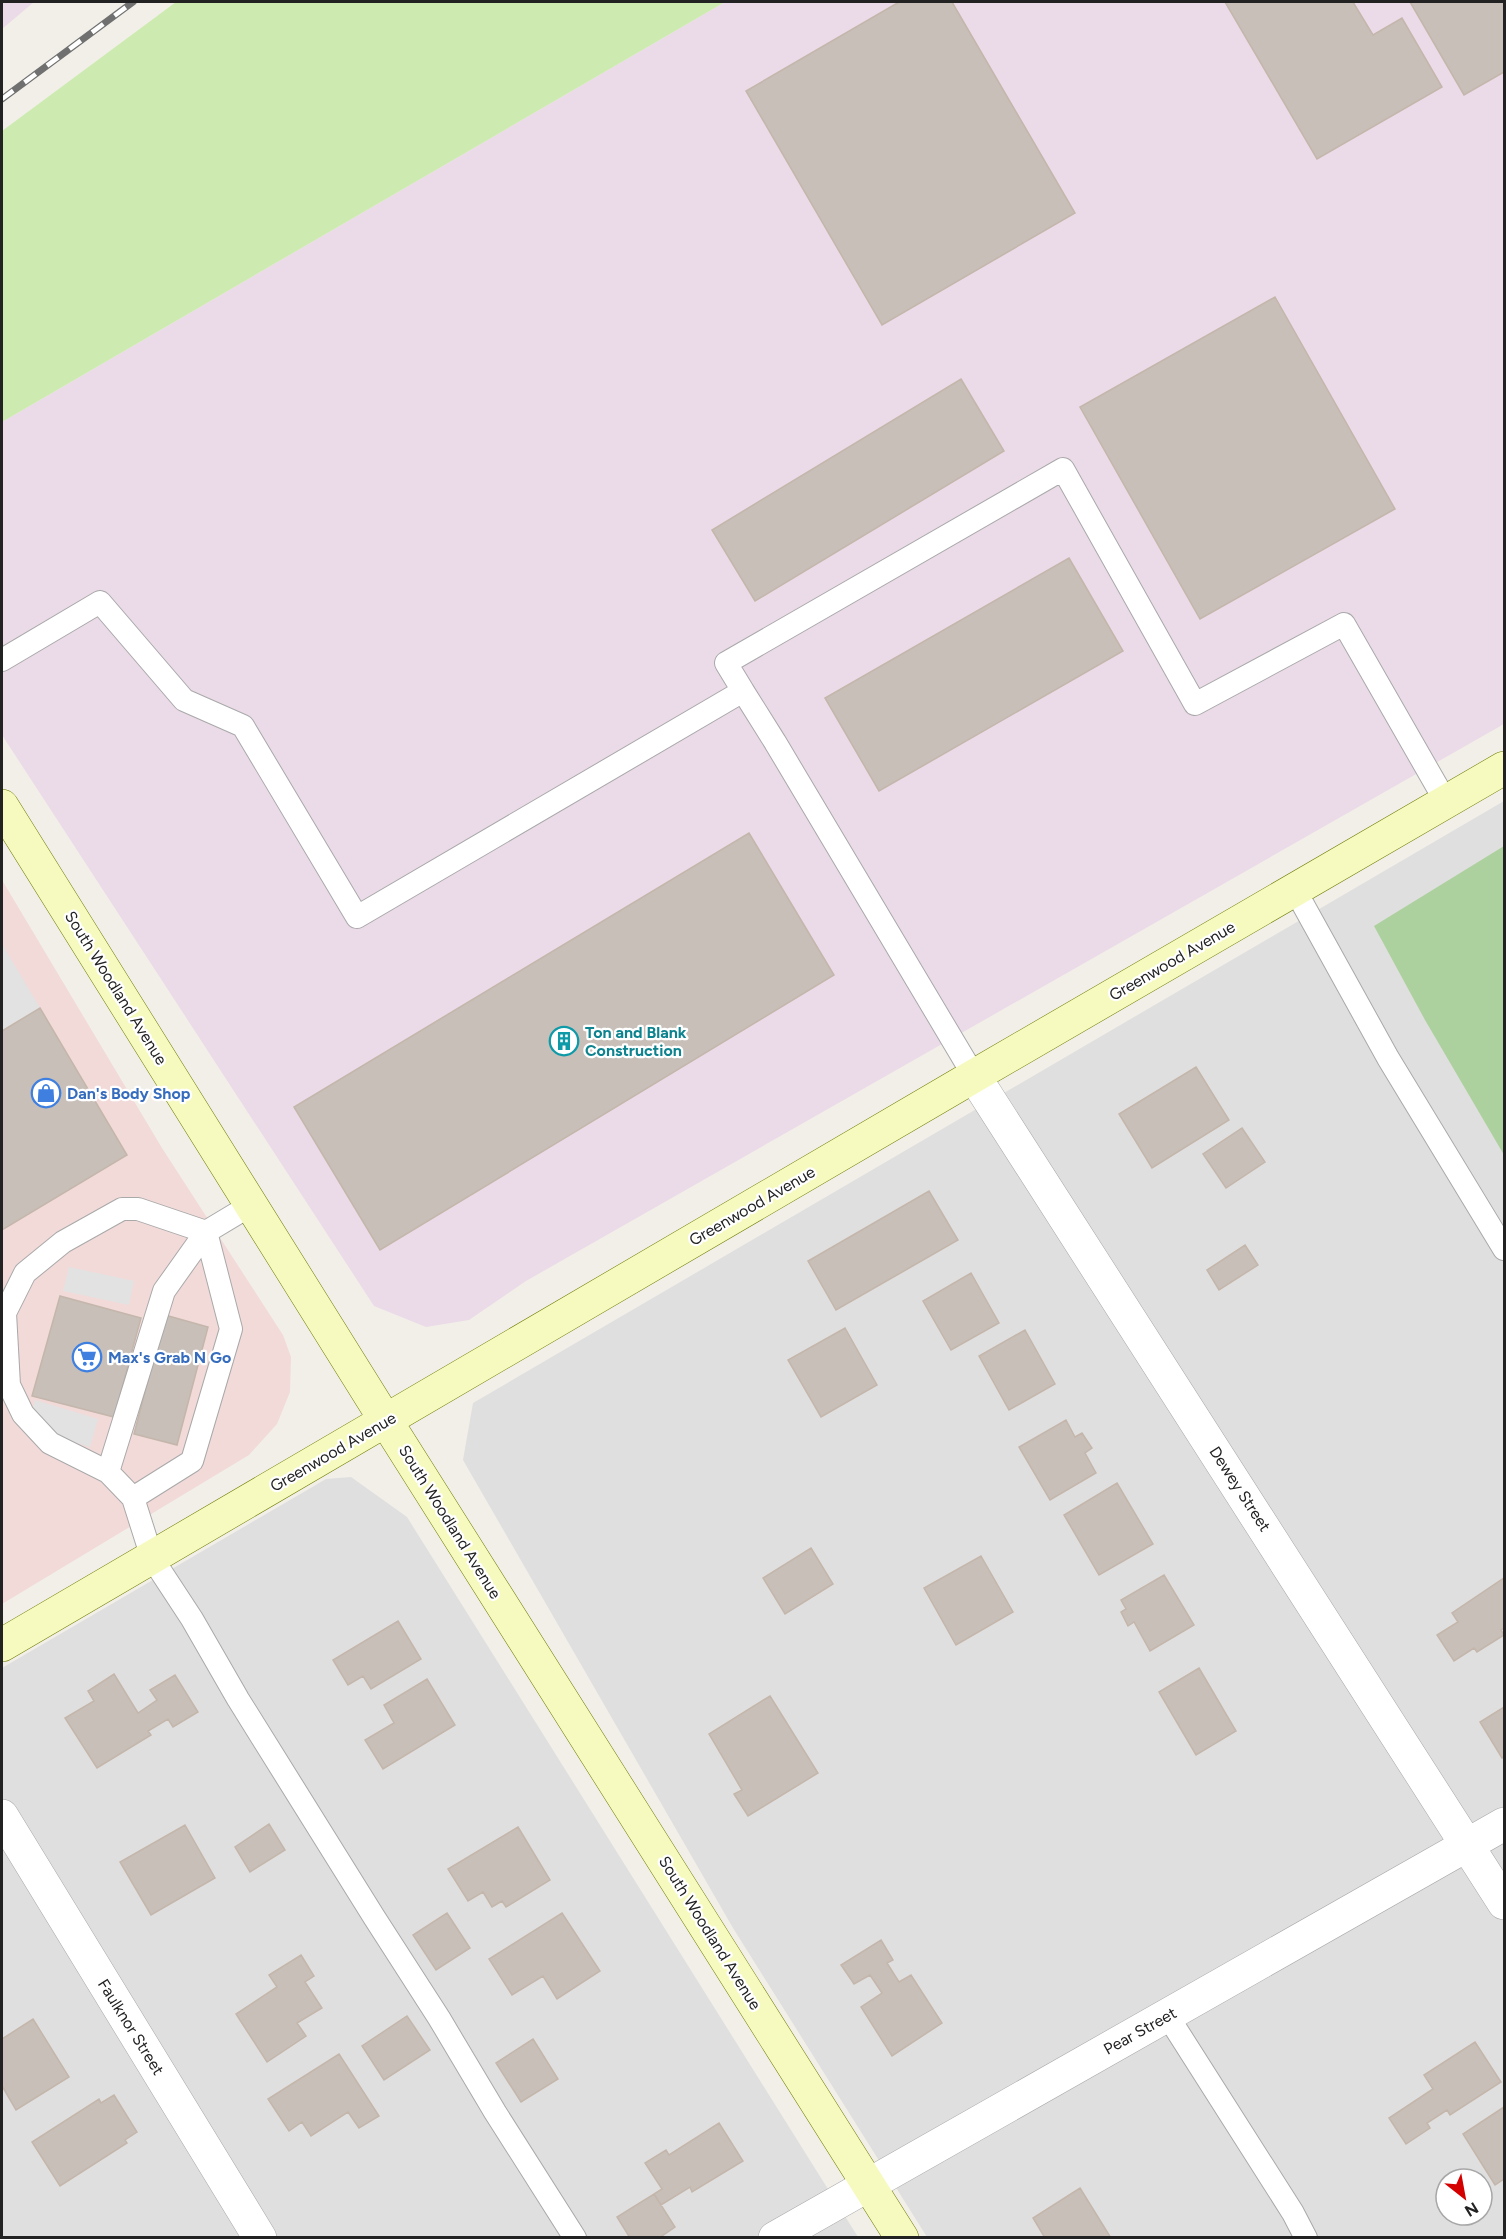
<svg xmlns="http://www.w3.org/2000/svg" width="1506" height="2239" viewBox="0 0 1506 2239" font-family="Figtree,sans-serif">
<style>
.residential{fill:#e0dfdf;fill-rule:evenodd}
.commercial{fill:#f2dad9}
.industrial{fill:#ebdbe8}
.grass{fill:#cdebb0}
.forest{fill:#add19e}
.parking{fill:#e2e2e2}
.building{fill:#c7bfb8;stroke:#c4b6ab;stroke-width:1.5}
.lines{fill:none;stroke-linecap:round;stroke-linejoin:round}
.lane-casing{stroke:#a9a9a9;stroke-width:24}
.street-casing{stroke:#a9a9a9;stroke-width:34}
.secondary-casing{stroke:#707d05;stroke-width:34}
.lane{stroke:#fff;stroke-width:22}
.street{stroke:#fff;stroke-width:33}
.secondary{stroke:#f7fabf;stroke-width:33}
.rail-casing{stroke:#707070;stroke-width:7}
.rail{stroke:#fff;stroke-width:4.5;stroke-dasharray:14;stroke-linecap:butt}
.labels{text-anchor:middle;dominant-baseline:central;stroke-width:4.5;stroke-linejoin:round;paint-order:stroke}
.street-label{font-size:16px;fill:#222;stroke:#fff}
.culture-label{font-size:16px;font-weight:bold;fill:#0d838f;stroke:#fff;text-anchor:start}
.shop-label{font-size:16px;font-weight:bold;fill:#366cbe;stroke:#fff;text-anchor:start}
</style>
<rect width="100%" height="100%" fill="#f2efe9"/>
<!-- residential -->
<path class="residential" d="M1504,801V2237H927L733,1928L463,1460L473,1403ZM1446,2179H1482V2215H1446Z
M351,1477L407,1517L858,2237H2V1668L326,1479Z"/>
<!-- commercial -->
<path class="commercial" d="M2,880L162,1148L283,1335L291,1357L290,1392L277,1424L249,1455L2,1604Z"/>
<!-- industrial -->
<path class="industrial" d="M2,2H34L2,29Z
M725,2H1504V724L526,1281L469,1320L426,1327L374,1306L2,735V422Z"/>
<!-- grass -->
<path class="grass" d="M176,2H725L2,422V131Z"/>
<!-- forest -->
<path class="forest" d="M1504,846V1155L1425,1020L1374,926Z"/>
<!-- parking -->
<path class="parking" d="M2,944L40,1008L2,1031Z
M69,1267L134,1281L129,1305L63,1291Z
M35,1400L98,1419L90,1447L27,1428Z"/>
<!-- building -->
<path class="building" d="M899,2H952L1075,213L882,325L746,91Z
M1225,2H1353L1373,35L1402,18L1442,87L1317,159Z
M1410,2H1504V72L1464,95Z
M1275,297L1395,509L1200,619L1080,407Z
M961,379L1004,451L755,601L712,530Z
M1069,558L1123,651L879,791L825,698Z
M749,833L834,975L380,1250L294,1107Z
M40,1008L127,1155L2,1230V1031Z
M1196,1067L1229,1120L1152,1168L1119,1114Z
M1242,1128L1265,1162L1226,1188L1203,1154Z
M929,1191L958,1240L836,1310L808,1261Z
M1245,1245L1258,1265L1219,1290L1207,1270Z
M971,1273L999,1323L951,1350L923,1301Z
M60,1296L141,1318L114,1417L32,1396Z
M165,1315L208,1327L177,1445L134,1434Z
M845,1328L877,1385L821,1417L788,1360Z
M1025,1330L1055,1384L1009,1410L979,1356Z
M1066,1420L1075,1437L1082,1433L1092,1448L1085,1453L1096,1473L1050,1500L1019,1447Z
M1117,1483L1153,1544L1099,1575L1064,1515Z
M811,1548L833,1584L785,1614L763,1578Z
M981,1556L1013,1612L956,1645L924,1588Z
M1164,1575L1194,1625L1150,1651L1134,1622L1128,1626L1121,1612L1126,1609L1121,1600Z
M1504,1578V1628L1501,1630L1504,1635L1477,1652L1474,1648L1454,1661L1437,1635L1458,1622L1452,1613Z
M398,1621L421,1659L371,1689L363,1676L348,1685L333,1660Z
M1199,1668L1236,1731L1196,1755L1159,1692Z
M114,1674L138,1713L157,1700L150,1690L175,1675L198,1712L173,1727L168,1719L148,1731L151,1735L97,1768L65,1718L94,1701L88,1691Z
M427,1679L455,1725L383,1769L365,1740L394,1723L384,1705Z
M770,1696L818,1773L748,1816L734,1794L742,1790L709,1734Z
M1504,1707V1757L1502,1758L1480,1722Z
M269,1824L285,1850L250,1872L235,1847Z
M185,1825L215,1878L151,1915L120,1862Z
M518,1827L550,1880L506,1907L502,1901L492,1907L483,1892L468,1901L448,1869Z
M447,1913L470,1948L436,1970L413,1935Z
M562,1913L600,1971L557,1999L543,1976L512,1995L489,1959Z
M881,1940L893,1960L887,1963L899,1982L911,1975L942,2023L892,2056L861,2007L882,1993L870,1975L854,1984L841,1965Z
M301,1955L314,1976L305,1982L322,2008L297,2023L306,2036L267,2062L236,2014L277,1987L269,1975Z
M407,2016L430,2050L384,2080L362,2046Z
M33,2019L69,2077L16,2110L2,2086V2039Z
M533,2039L558,2079L521,2102L496,2063Z
M1475,2042L1501,2082L1450,2115L1447,2110L1427,2123L1430,2128L1406,2144L1389,2118L1433,2089L1424,2075Z
M339,2054L379,2116L359,2128L348,2112L311,2136L302,2122L289,2131L268,2099Z
M114,2095L137,2132L125,2140L127,2143L60,2186L32,2142L99,2099L101,2103Z
M1504,2107V2179L1495,2185L1463,2134Z
M719,2123L743,2161L692,2192L690,2187L661,2205L654,2194L662,2189L645,2163L666,2150L669,2155Z
M1080,2188L1111,2238H1045L1033,2218Z
M654,2194L675,2227L659,2238H630L617,2217Z"/>
<g class="lines">
<!-- lane casing -->
<g class="lane-casing">
<path id="lane" d="M2,660L100,602L184,700L243,726L357,917L743,691L775,742L974,1076
M743,691L726,663L1063,469L1195,704L1344,624L1446,802
M1295,890L1388,1058L1504,1249
M251,1205L206,1232L164,1291L108,1472L133,1498L152,1558L192,1619L238,1699L374,1917L439,2018L495,2112L575,2238
M108,1472L50,1443L23,1414L9,1385L5,1313L25,1273L63,1242L122,1209H138L206,1232L231,1329L192,1461L133,1498
M1167,2015L1293,2213L1306,2238"/>
</g>
<!-- street casing -->
<g class="street-casing">
<path id="street" d="M974,1076L1504,1903
M2,1816L260,2238
M775,2238L1504,1824"/>
</g>
<!-- secondary casing -->
<g class="secondary-casing">
<path id="secondary" d="M2,806L386,1421L902,2238
M2,1645L974,1076L1504,768"/>
</g>
<!-- lane -->
<use href="#lane" class="lane"/>
<!-- street -->
<use href="#street" class="street"/>
<!-- secondary -->
<use href="#secondary" class="secondary"/>
<!-- rail casing -->
<g class="rail-casing">
<path id="rail" d="M2,99L133,2"/>
</g>
<!-- rail -->
<use href="#rail" class="rail"/>
</g>
<!-- icons -->
<defs>
<g id="building-ring" transform="scale(1.5)"><circle r="9.5" fill="#fff" stroke="#0f9aa8" stroke-width="1.5"/><path d="M-4-6H4V6H1V3H-1V6H-4ZM-2.5-4.3h1.7v1.8h-1.7ZM.8-4.3h1.7v1.8H.8ZM-2.5-1h1.7V.8h-1.7ZM.8-1h1.7V.8H.8Z" fill="#0f9aa8"/></g>
<g id="shop-ring" transform="scale(1.5)"><circle r="9.5" fill="#fff" stroke="#3f7fe0" stroke-width="1.5"/><path d="M-5-2.5h2.3a2.7 3.5 0 0 1 5.4 0H5L5.5 6h-11ZM-1.5-2.5h3a1.5 2.3 0 0 0-3 0Z" fill="#3f7fe0"/></g>
<g id="supermarket-ring" transform="scale(1.5)"><circle r="9.5" fill="#fff" stroke="#3f7fe0" stroke-width="1.5"/><path d="M-6-5.5h2.5l.6 2H6L4.5 2H-2.5L-4.4-4H-6ZM-1.5 3.2a1.3 1.3 0 1 0 .1 0ZM3 3.2a1.3 1.3 0 1 0 .1 0Z" fill="#3f7fe0"/></g>
</defs>
<g fill-rule="evenodd">
<use href="#building-ring" x="564" y="1041"/>
<use href="#shop-ring" x="46" y="1093"/>
<use href="#supermarket-ring" x="87" y="1357"/>
</g>
<g class="labels">
<!-- street labels -->
<g class="street-label">
<text transform="translate(1172 961) rotate(-30)">Greenwood Avenue</text>
<text transform="translate(116 988) rotate(58)">South Woodland Avenue</text>
<text transform="translate(752 1206) rotate(-30)">Greenwood Avenue</text>
<text transform="translate(333 1452) rotate(-30)">Greenwood Avenue</text>
<text transform="translate(1240 1489) rotate(57)">Dewey Street</text>
<text transform="translate(450 1522) rotate(58)">South Woodland Avenue</text>
<text transform="translate(710 1933) rotate(58)">South Woodland Avenue</text>
<text transform="translate(131 2027) rotate(58)">Faulknor Street</text>
<text transform="translate(1140 2031) rotate(-29)">Pear Street</text>
</g>
<!-- culture labels -->
<g class="culture-label">
<text x="585" y="1032">Ton and Blank<tspan x="585" dy="18">Construction</tspan></text>
</g>
<!-- shop labels -->
<g class="shop-label">
<text x="67" y="1093">Dan's Body Shop</text>
<text x="108" y="1357">Max's Grab N Go</text>
</g>
</g>
<!-- border -->
<rect width="1506" height="2239" fill="none" stroke="#222222" stroke-width="6"/>
<!-- north arrow -->
<g transform="translate(1464 2197) rotate(149)"><circle r="28" fill="#ffffff" stroke="#a7a7a7" stroke-width="1.5"/>
<path d="M0-4.5L10 22L0 15L-10 22Z" fill="#d40000"/>
<text y="-9" font-size="16" font-weight="bold" text-anchor="middle" fill="#222222">N</text>
</g>
</svg>
